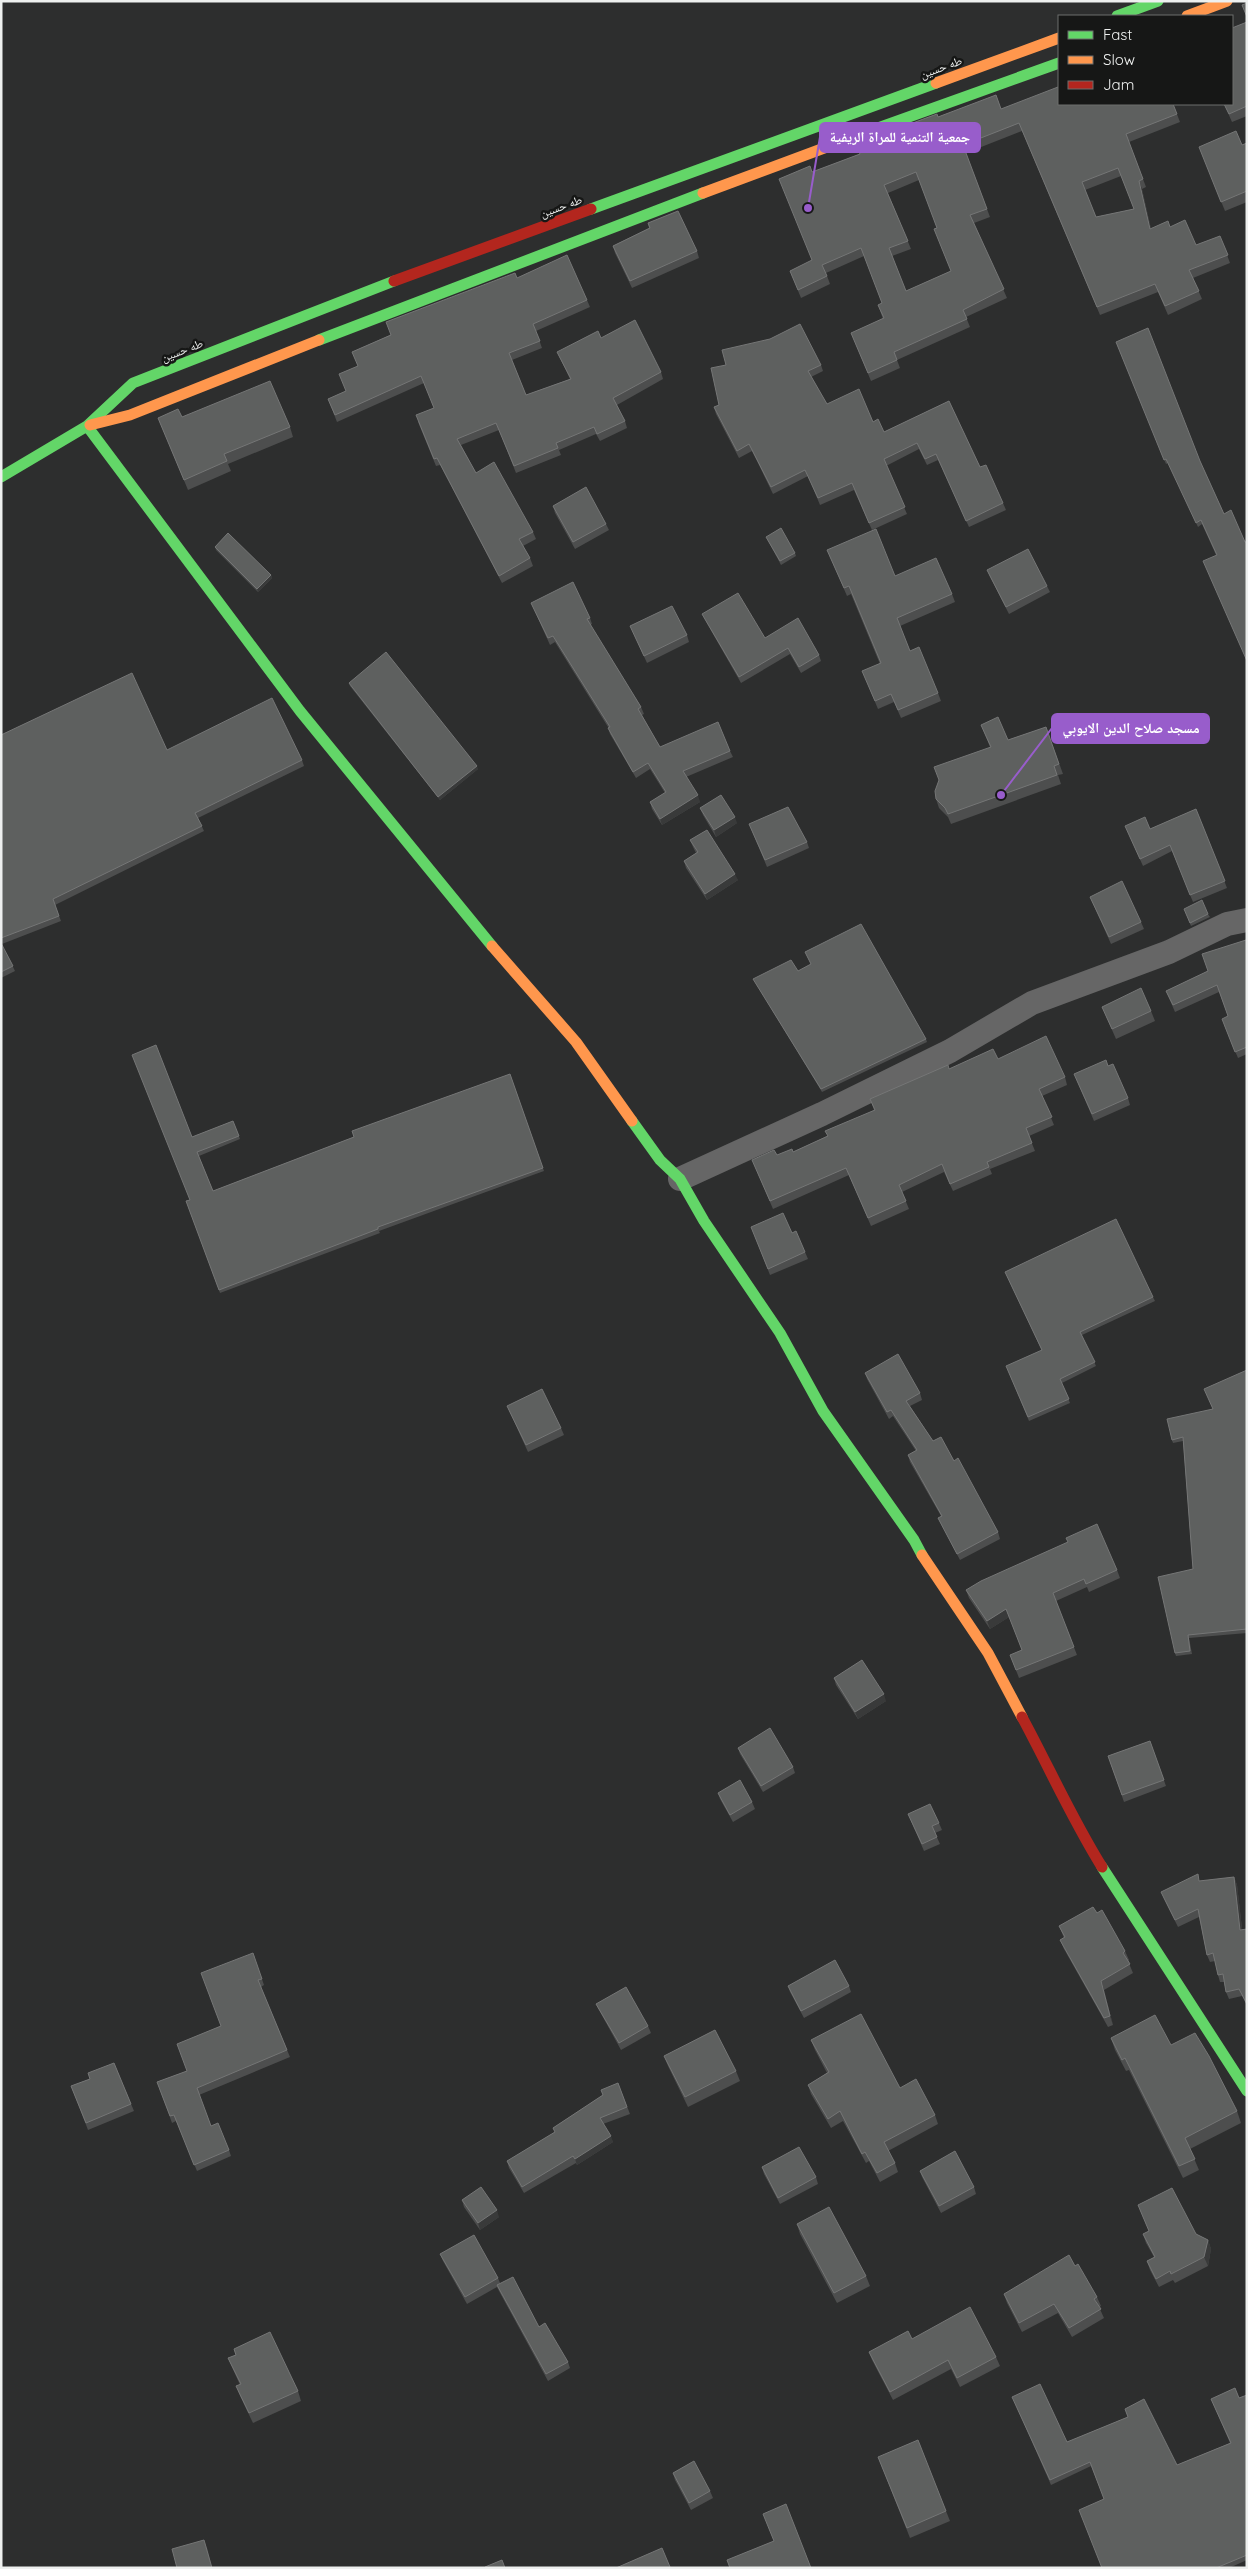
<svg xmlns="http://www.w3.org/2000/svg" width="1248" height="2569" viewBox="0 0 1248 2569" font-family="Quicksand,'Noto Naskh Arabic',sans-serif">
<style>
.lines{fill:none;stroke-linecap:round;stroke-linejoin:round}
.street{stroke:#666;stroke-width:24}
.fast{stroke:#63d668;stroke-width:11}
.slow{stroke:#ff974d;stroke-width:11}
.jam{stroke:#b3261e;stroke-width:11}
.wall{fill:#4d4e4e;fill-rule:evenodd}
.shaded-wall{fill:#393a3a}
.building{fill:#5e605f;stroke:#757676;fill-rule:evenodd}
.labels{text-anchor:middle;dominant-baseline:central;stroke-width:5;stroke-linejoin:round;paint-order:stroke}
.street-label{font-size:12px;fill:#eef0ef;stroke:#161716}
.leader{fill:none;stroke:#985dcb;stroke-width:2}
.callout-dot{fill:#985dcb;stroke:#161716;stroke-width:2}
.callout{fill:#985dcb;stroke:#985dcb;stroke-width:2}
.callout-label{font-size:14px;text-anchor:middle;font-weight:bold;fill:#fff}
</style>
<rect width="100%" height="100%" fill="#2d2e2e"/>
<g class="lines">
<!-- street -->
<path class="street" d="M680,1179L822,1114L950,1051L1032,1003L1169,952L1227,924L1247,920"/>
<!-- fast -->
<path class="fast" d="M1117,16L1158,1
M878,128L1059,63
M591,209L936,83
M319,340L703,193
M87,426L300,711L492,946
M1,477L87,426L133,383L394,281
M632,1121L660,1160L680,1179L704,1221L780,1333L823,1411L914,1540L922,1555
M1102,1867L1247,2091"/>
<!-- slow -->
<path class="slow" d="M1187,16L1227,1
M936,83L1059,38
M703,193L878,128
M90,425L130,415L319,340
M492,946L576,1042L632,1121
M922,1555L988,1653L1022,1717"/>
<!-- jam -->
<path class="jam" d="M394,281L591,209
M1022,1717C1049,1767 1072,1819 1102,1867"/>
</g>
<!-- wall -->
<path class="wall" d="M1247,22V116L1232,122L1224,104H1232Z
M1059,104H1173L1180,122L1129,142L1146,187L1142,189L1151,229L1170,227L1196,245L1220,236L1230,263L1193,278L1202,299L1168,315L1158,292L1100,315L1022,131L966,153L990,217L974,223L1007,298L966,317L970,327L897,360L900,368L871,381L851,333L883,319L878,305L882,303L864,256L826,273L830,284L801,298L790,271L812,261V172L860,154L938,117L1001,109ZM1121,176L1134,209L1096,217L1085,190ZM919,180L937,228L934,229L951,271L906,291L892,256L911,249L888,193Z
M1247,143V202L1225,211L1199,147L1242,145Z
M648,223L697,251L699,258L632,288L615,253L613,246L649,228Z
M517,278L587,300L590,307L536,331L542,348L512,360L526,395L570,379L557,352L601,338L661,372L663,379L617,405L625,421L627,428L600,441L596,434L559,450L561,455L516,473L499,430L461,445L476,473L533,532L536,539L523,546L530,558L533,566L502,583L440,465L436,466L418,422L434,408L424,383L337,422L328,399L346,391L358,366L352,352Z
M1116,342L1200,461L1224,514L1245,542L1216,555L1202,524L1198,527L1168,463L1166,464Z
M821,365L823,371L811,377L827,404L873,422L884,432L949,401L980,467L1003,503L1006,510L969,527L938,460L927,465L919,449L886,466L907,514L872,530L854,490L820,505L808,476L773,494L752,451L739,458L716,414L714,407Z
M182,417L290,427L293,437L228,464L231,471L188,490L158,418Z
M553,506L606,524L609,530L575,549L555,513Z
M766,537L795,553L796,556L781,565Z
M215,547L271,575L272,578L258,592L216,550Z
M827,550L895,576L952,594L955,602L900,626L910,651L938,693L941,701L901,718L894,702L878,709L862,671L880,664L851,594L847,596Z
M987,570L1047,586L1050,592L1009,614L990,577Z
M531,603L590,618L592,624L590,625L641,707L644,714L642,715L660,747L730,751L733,757L686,777L700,802L662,825L652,809L650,802L665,793L650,769L636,778L610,734L608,728V727L555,642L550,645Z
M702,614L765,638L819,655L821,661L801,673L790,654L741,683L705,620Z
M630,626L687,635L689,642L647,663Z
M349,683L478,769L440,800L350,686Z
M981,725L1008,740L1046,727L1063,774L1058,775L1061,784L951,824L948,817L939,808L936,799L990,747Z
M1,735L167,750L302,760L304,766L198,818L204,831L55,905L61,921L2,944L15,971L1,978Z
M700,808L737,823L716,837L703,815Z
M1196,809L1227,888L1193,902L1172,851L1143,866L1125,826L1150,829Z
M749,824L807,842L809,848L767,867Z
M690,840L738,880L707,900L686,868L684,861L696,853L693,847Z
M1090,897L1141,922L1144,929L1111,944Z
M1184,909L1208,914L1210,917L1191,926Z
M1247,942V1054L1238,1058L1224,1025L1228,1016L1219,992L1175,1012L1166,991L1208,971Z
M798,971L926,1039L927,1042L822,1092L755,982L753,979Z
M1102,1007L1151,1011L1155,1021L1116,1039Z
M998,1059L1065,1077L1067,1085L1042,1096L1054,1125L1029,1136L1035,1151L990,1169L992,1174L953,1191L944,1172L902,1192L909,1209L871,1226L849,1175L773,1209L752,1160L793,1152L827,1136L874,1110L870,1099L949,1069Z
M1108,1066L1128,1098L1130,1105L1094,1121L1074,1074Z
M510,1074L544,1171L379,1231L380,1233L220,1293L186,1201L190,1200L192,1137L233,1121L240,1139L199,1156L213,1191L354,1137Z
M751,1227L792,1233L805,1252L808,1259L770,1275Z
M1005,1272L1153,1297L1155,1301L1082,1335L1096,1366L1062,1383L1070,1403L1029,1421L1006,1366L1042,1351Z
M1247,1370V1633L1189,1638L1192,1654L1176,1656L1175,1653L1193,1569L1183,1441L1173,1443L1172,1440L1212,1409Z
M865,1373L920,1393L922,1400L910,1406L933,1441L954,1461L998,1532L1000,1539L960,1560L941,1524L938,1518L941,1516L910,1462L908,1455L916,1451L893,1416L889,1419L867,1379Z
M507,1406L561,1428L564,1435L528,1452Z
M1117,1570L1120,1578L1089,1592L1087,1587L1056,1601L1077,1655L1019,1678L1010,1655L1022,1650L1009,1617L990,1629L969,1598L966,1590Z
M834,1678L886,1701L858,1719L836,1685Z
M1150,1741L1166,1786L1124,1802L1108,1756Z
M738,1748L793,1767L795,1773L763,1792L740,1754Z
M718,1793L752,1802L755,1809L733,1822L720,1799Z
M908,1814L939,1823L942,1830L935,1833L940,1844L924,1851Z
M1234,1877L1237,1885L1242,1929H1247V2006L1242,1996L1229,1999L1226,1992L1224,1982H1220L1218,1975L1215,1961L1210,1962L1207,1955L1199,1917L1178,1927L1164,1899L1161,1892L1200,1881Z
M1097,1913L1125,1951L1129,1960L1128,1961L1133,1973L1104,1990L1113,2025L1108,2027L1064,1949L1060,1940L1064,1938L1059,1926Z
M253,1953L264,1985L261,1987L290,2057L199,2095L211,2126L229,2150L231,2156L197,2171L176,2121L172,2123L157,2082L187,2071L221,2026Z
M788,1986H849L851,1992L804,2018L790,1992Z
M596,2004L648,2026L651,2033L621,2050L599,2010Z
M1111,2038L1171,2045L1237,2111L1241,2123L1190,2149L1199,2170L1183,2178L1129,2070L1126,2071L1115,2050Z
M811,2040L900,2088L935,2115L938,2124L888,2151L895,2163L898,2172L880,2182L869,2161L866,2163L843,2121L831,2128L811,2094L808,2085L827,2073L815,2050Z
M664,2056L736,2071L740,2081L688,2107L668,2066Z
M114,2063L134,2111L88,2130L71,2086L90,2079Z
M618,2083L630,2114L603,2124L613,2142L577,2165L576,2163L524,2193L509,2168L507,2161L555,2132L553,2128L603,2095Z
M762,2167L816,2177L818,2184L780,2204L764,2174Z
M920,2171L974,2187L976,2194L941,2213L922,2177Z
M462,2200L499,2217L480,2230L464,2207Z
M1138,2205L1208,2240L1211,2249L1208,2266L1175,2283L1173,2280L1159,2287L1150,2270L1147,2261L1154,2257L1146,2243L1143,2234L1149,2231Z
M797,2224L866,2276L870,2286L837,2303L800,2234Z
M440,2254L498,2278L500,2283L539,2327L568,2362L570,2368L548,2381L499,2291L497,2287L467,2304L443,2261Z
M1075,2266L1097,2297L1101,2306L1099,2307L1104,2318L1072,2337L1058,2313L1022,2332L1007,2303L1004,2294Z
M912,2339L996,2357L1000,2366L960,2387L951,2369L893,2400L872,2360L869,2352Z
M234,2349L298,2391L301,2401L253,2423L240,2396L236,2386L240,2385L228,2358L236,2355Z
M1247,2395V2560L1229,2568H1102L1104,2499L1091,2466L1051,2485L1014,2401L1067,2442L1128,2417L1125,2409L1177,2465L1230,2443L1211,2399L1239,2398Z
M878,2457L946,2511L950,2521L910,2538Z
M673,2473L710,2491L713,2498L691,2510L675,2480Z"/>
<!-- shaded-wall -->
<path class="shaded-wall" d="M1139,181L1142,189L1153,237L1150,229Z
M271,575L272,578L258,592L257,589Z
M477,766L478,769L440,800L438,797Z
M698,795L700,802L662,825L660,819Z
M735,817L737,823L716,837L714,830Z
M735,874L738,880L707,900L705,894Z
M1006,1609L1009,1617L990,1629L987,1621Z
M884,1694L886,1701L858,1719L855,1712Z
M1234,1877L1237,1885L1243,1937L1240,1930Z
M1101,1981L1104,1990L1113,2025L1110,2016Z
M611,2136L613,2142L577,2165L575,2159Z
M497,2210L499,2217L480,2230L478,2223Z
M1208,2240L1211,2249L1208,2266L1204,2257Z
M204,2540L208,2550L212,2568Z"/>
<!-- building -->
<path class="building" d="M1247,3V17L1242,5Z
M1247,22V106L1229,114L1224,104H1232V28Z
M1058,87L1059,90V104H1173L1177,114L1126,134L1143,179L1139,181L1150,229L1168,221L1170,227L1185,220L1196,245L1220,236L1228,255L1189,270L1199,291L1165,306L1155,284L1097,307L1019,123L963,145L987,209L970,215L1004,289L963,310L967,319L894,352L897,360L868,373L851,333L884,318L878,305L882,303L861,248L822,265L827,276L798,290L790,271L812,260L779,179L810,166L812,172L860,154L856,144L937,114L938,117L996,95L1001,109ZM1118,168L1134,209L1096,217L1082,182ZM916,172L937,228L934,229L951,271L906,291L889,248L908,241L884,185Z
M1236,131L1242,145L1247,143V191L1221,202L1199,147Z
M678,211L697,251L630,281L613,246L650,228L648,223Z
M567,255L587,300L533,324L540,341L509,353L526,395L571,379L557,352L598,331L601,338L635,320L661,372L613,398L625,421L597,434L594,427L556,443L558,448L514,466L496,423L457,439L476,473L494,462L533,532L519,539L530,558L499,576L437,458L434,459L416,415L434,408L421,376L335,415L328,399L346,391L339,374L358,366L352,352L391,335L386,322L515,273L517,278Z
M800,324L821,365L808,371L827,404L859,389L873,422L878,419L884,432L949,401L980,467L986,465L1003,503L966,521L936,454L925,459L917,443L884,459L905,507L869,523L852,483L818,498L805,470L771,487L749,444L737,451L714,407L719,405L711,368L726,365L722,350L770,339Z
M1148,328L1200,461L1224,514L1231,510L1245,542H1247V661L1203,561L1217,555L1201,520L1196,523L1166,459L1164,460L1116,342Z
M270,381L290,427L224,454L227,461L184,480L158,418L178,409L182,417Z
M586,487L606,524L573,542L553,506Z
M781,528L795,553L780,561L766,537Z
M876,529L895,576L936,558L952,594L897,618L910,651L919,647L938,693L898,710L891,694L875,701L862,671L881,663L849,586L844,588L827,550Z
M228,533L271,575L257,589L215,547Z
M1028,549L1047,586L1006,607L987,570Z
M573,582L590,618L587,619L641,707L638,709L660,747L718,722L730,751L683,771L698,795L660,819L650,802L666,792L648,763L633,772L608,728L610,727L553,636L548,638L531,603Z
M738,593L765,638L798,618L819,655L799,667L788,648L739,677L702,614Z
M672,606L687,635L644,656L630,626Z
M386,652L477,766L438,797L349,683Z
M132,673L167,750L272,698L302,760L195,813L202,826L53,899L59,916L1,938V735Z
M998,717L1008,740L1046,727L1059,764L1054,766L1057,775L948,814L945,808L936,799L935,791L939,780L934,767L991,747L981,725Z
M721,795L735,817L714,830L700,808Z
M788,807L807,842L765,860L749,824Z
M1196,809L1225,881L1190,895L1170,845L1140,859L1125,826L1145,817L1150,829Z
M707,830L735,874L705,894L684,861L698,852L690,840Z
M1122,881L1141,922L1109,937L1090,897Z
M1202,900L1208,914L1190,923L1184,909Z
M861,924L926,1039L821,1089L753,979L791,960L798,971L811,964L805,952Z
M1246,940L1247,942V1047L1235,1052L1222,1019L1228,1016L1217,985L1173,1005L1166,991L1208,971L1202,954Z
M1,943L13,966L1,972Z
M1141,988L1151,1011L1112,1029L1102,1007Z
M1046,1036L1065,1077L1039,1089L1052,1117L1026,1128L1032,1143L987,1162L989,1167L950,1184L942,1164L899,1185L906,1201L868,1218L846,1168L770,1201L752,1160L774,1150L777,1155L792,1149L793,1152L828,1136L825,1131L875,1110L870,1099L948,1065L949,1069L993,1049L998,1059Z
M156,1045L192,1137L233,1121L239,1136L197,1152L213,1191L354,1137L352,1131L510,1074L543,1168L378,1227V1229L219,1290L186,1201L190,1200L132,1055Z
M1106,1060L1108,1066L1113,1064L1128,1098L1092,1114L1074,1074Z
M783,1213L792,1233L796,1231L805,1252L768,1269L751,1227Z
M1116,1219L1153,1297L1080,1332L1095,1362L1060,1379L1069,1399L1028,1417L1006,1366L1042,1350L1005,1272Z
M898,1354L920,1393L906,1401L933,1441L941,1437L954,1461L958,1458L998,1532L957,1554L938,1518L942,1516L908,1455L917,1450L891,1410L887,1412L865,1373Z
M1247,1370V1629L1188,1635L1190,1651L1175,1653L1158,1577L1193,1569L1183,1437L1172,1440L1167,1419L1213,1409L1204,1389Z
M542,1389L561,1428L526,1445L507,1406Z
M1097,1524L1117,1570L1086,1584L1084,1579L1053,1593L1074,1647L1016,1670L1010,1655L1022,1650L1006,1609L987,1621L966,1590L981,1581L1068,1542L1066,1538Z
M862,1660L884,1694L855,1712L834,1678Z
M770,1728L793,1767L761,1786L738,1748Z
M1150,1741L1164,1780L1122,1795L1108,1756Z
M740,1780L752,1802L730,1815L718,1793Z
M930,1804L939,1823L932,1826L937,1837L922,1844L908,1814Z
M1198,1874L1199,1881L1234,1877L1240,1930L1247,1929V2004L1239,1989L1226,1992L1223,1974L1218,1975L1213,1953L1207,1955L1198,1909L1175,1920L1161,1892Z
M1093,1907L1097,1913L1102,1910L1125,1951L1123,1953L1130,1964L1101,1981L1110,2016L1104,2018L1060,1940L1065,1937L1059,1926Z
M253,1953L262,1979L258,1980L287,2050L197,2088L211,2126L218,2123L229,2150L194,2165L174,2115L170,2116L157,2082L187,2071L177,2044L221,2026L201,1973Z
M835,1960L849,1986L801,2011L788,1986Z
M626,1987L648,2026L619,2043L596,2004Z
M861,2014L900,2088L916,2079L935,2115L884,2142L895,2163L877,2173L865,2152L862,2154L840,2111L828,2119L808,2085L829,2072L811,2040Z
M1155,2015L1171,2045L1195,2033L1209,2056L1237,2111L1185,2138L1195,2159L1179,2166L1125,2058L1122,2060L1111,2038Z
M715,2030L736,2071L685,2097L664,2056Z
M114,2063L131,2104L86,2123L71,2086L90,2079L88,2073Z
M618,2083L627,2107L600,2118L611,2136L575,2159L573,2156L522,2187L507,2161L555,2132L553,2128L603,2095L601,2090Z
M799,2147L816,2177L778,2198L762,2167Z
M955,2151L974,2187L939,2206L920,2171Z
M481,2187L497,2210L478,2223L462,2200Z
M1172,2188L1196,2234L1208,2240L1204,2257L1171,2274L1170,2271L1156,2279L1147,2261L1155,2257L1143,2234L1149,2231L1138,2205Z
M829,2207L866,2276L834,2293L797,2224Z
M474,2235L498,2278L465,2297L440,2254Z
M1069,2255L1075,2266L1078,2264L1097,2297L1094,2299L1101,2309L1069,2328L1054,2304L1019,2323L1004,2294Z
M513,2277L539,2327L545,2323L568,2362L546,2374L497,2285Z
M970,2307L996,2357L957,2378L948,2360L890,2392L869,2352L908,2331L912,2339Z
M270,2332L298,2391L249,2413L236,2386L241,2384L228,2358L236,2355L234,2349Z
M1040,2384L1067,2442L1128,2417L1125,2409L1144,2399L1177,2465L1231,2443L1211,2399L1235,2388L1239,2398L1247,2395V2555L1216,2568H1102L1079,2510L1104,2499L1090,2462L1050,2480L1012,2397Z
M918,2440L946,2511L907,2528L878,2457Z
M694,2461L710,2491L689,2503L673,2473Z
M786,2504L811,2568H730L727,2560L774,2541L763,2514Z
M204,2540L212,2568H177L172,2549Z
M662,2548L670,2567L668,2568H616Z
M502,2560L505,2568H486L485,2567Z"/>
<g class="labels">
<!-- street labels -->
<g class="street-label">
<text transform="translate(941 67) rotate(-20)">طه حسين</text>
<text transform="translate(561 206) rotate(-20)">طه حسين</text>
<text transform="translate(182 350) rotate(-21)">طه حسين</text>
</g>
</g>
<!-- callouts -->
<path class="leader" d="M808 208L820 137M1001 795L1052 728"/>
<g class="callout-dot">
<circle cx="808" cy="208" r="5"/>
<circle cx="1001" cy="795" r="5"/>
</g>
<g class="callout">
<rect x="820" y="123" width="160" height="29" rx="5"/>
<rect x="1052" y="714" width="157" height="29" rx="5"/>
</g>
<g class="callout-label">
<text x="900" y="142">جمعية التنمية للمراة الريفية</text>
<text x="1131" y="733">مسجد صلاح الدين الايوبي</text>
</g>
<!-- border -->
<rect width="1248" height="2569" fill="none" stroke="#eef0ef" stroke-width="5"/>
<!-- legend -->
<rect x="1058" y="15" width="175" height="90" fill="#161716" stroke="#6c6e6d"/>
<rect x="1068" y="31" width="25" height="8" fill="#63d668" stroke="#6c6e6d"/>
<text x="1103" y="40" font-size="15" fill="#eef0ef">Fast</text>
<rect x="1068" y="56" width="25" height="8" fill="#ff974d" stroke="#6c6e6d"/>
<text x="1103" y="65" font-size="15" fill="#eef0ef">Slow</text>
<rect x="1068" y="81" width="25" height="8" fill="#b3261e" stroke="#6c6e6d"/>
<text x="1103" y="90" font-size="15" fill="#eef0ef">Jam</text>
</svg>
